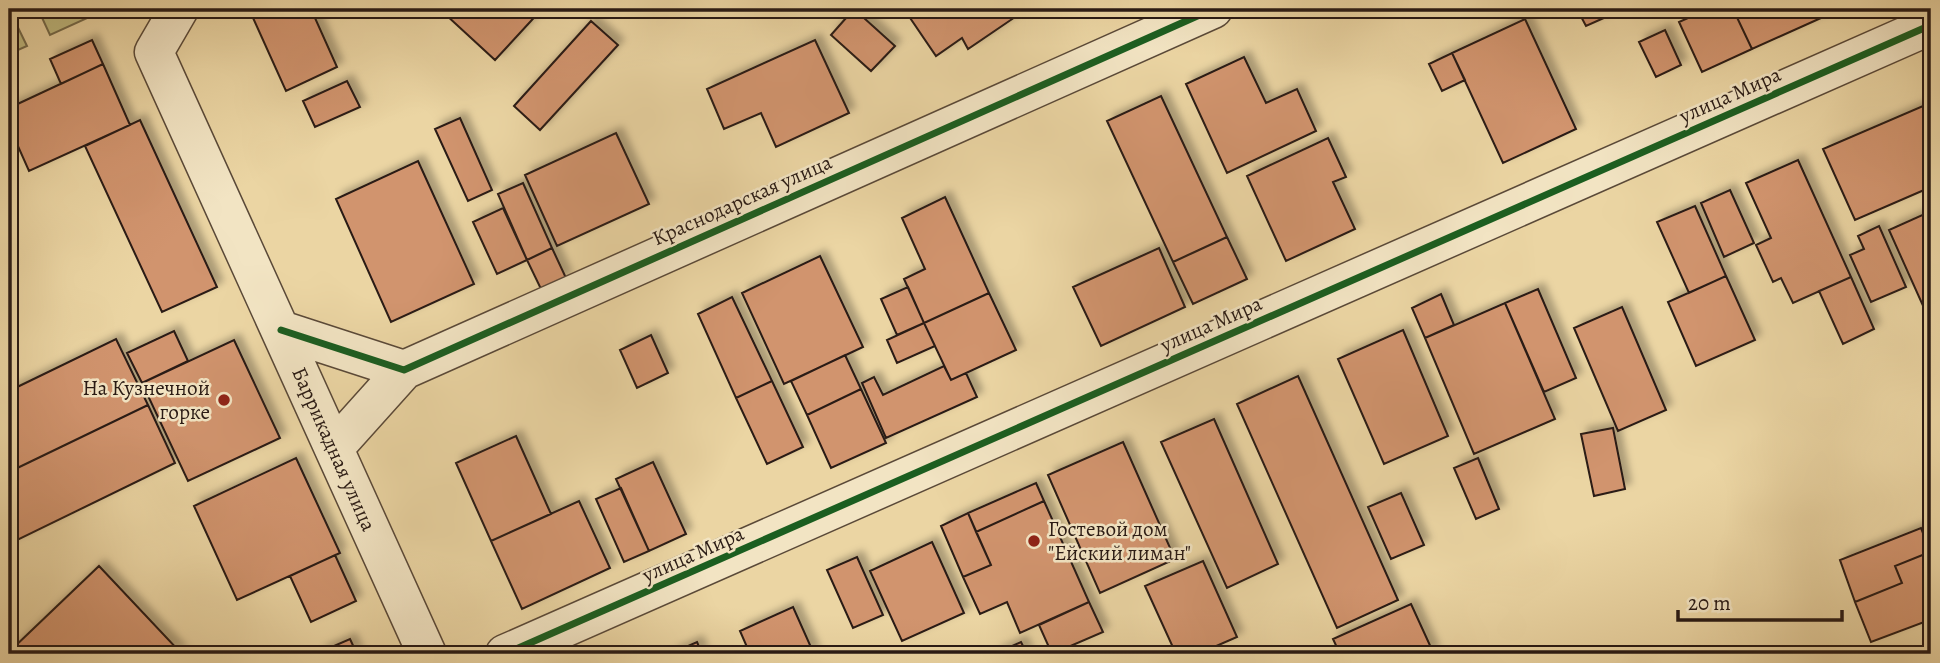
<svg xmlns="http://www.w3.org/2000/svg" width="1940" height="663" viewBox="0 0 1940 663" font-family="Alegreya,serif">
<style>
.green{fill:#c0bb80;stroke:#746a4a;stroke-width:2}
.building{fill:#d1946e;stroke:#291a14;stroke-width:2;filter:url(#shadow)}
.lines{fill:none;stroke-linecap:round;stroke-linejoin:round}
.street-casing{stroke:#5a4938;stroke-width:41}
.street{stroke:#f2e4c3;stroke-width:38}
.cycleway-casing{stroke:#f2e4c3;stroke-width:11}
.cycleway{stroke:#1b5e20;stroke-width:7}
.poi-dot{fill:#8f2418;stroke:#f2e4c3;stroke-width:2.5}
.labels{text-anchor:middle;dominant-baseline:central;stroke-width:5;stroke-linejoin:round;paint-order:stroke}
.street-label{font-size:21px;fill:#291a14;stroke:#f2e4c3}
.poi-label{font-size:21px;fill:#291a14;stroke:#f2e4c3;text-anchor:end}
</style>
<defs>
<filter id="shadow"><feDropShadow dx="6" dy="-6" stdDeviation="3.5" flood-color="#0004"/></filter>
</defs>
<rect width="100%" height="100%" fill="#ebd5a3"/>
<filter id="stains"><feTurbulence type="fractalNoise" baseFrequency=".00286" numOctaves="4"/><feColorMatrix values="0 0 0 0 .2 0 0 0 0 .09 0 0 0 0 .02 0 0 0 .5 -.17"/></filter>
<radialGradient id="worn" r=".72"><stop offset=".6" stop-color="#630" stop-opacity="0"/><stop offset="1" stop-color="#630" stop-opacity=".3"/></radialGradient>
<!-- green -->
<path class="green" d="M9,9L27,46L9,54Z
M38,9H94L96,14L50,35Z"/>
<!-- building -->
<path class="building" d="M249,9H311L337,67L286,91Z
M450,9H542L495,60L445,14Z
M854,9L895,46L871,71L831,35Z
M904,9H1019L1021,13L968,49L962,38L936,56Z
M1577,9H1624L1586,26Z
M1708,9H1733L1752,49L1702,72L1679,22Z
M1733,9H1841L1752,49Z
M1525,19L1576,129L1503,163L1452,53Z
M591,21L618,45L540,130L514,106Z
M1665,30L1681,65L1656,77L1639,42Z
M92,40L103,64L61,84L50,59Z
M815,40L849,113L776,147L761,113L724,129L707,89Z
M1452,53L1465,80L1442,91L1429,64Z
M1244,57L1266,103L1297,89L1316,131L1227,173L1186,84Z
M103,64L130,125L29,171L9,126V108Z
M347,81L360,107L315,127L303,101Z
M1161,96L1227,237L1173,262L1107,121Z
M1930,103L1931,187L1855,220L1823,149Z
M460,118L492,190L468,201L435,129Z
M140,120L217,287L162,312L85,146Z
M616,133L649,204L557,246L525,175Z
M1328,138L1346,177L1333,182L1355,229L1286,261L1247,176Z
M1798,160L1851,277L1793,303L1781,278L1773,282L1756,245L1771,238L1746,183Z
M418,161L474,284L391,322L336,199Z
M523,183L552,248L527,260L498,194Z
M1730,190L1754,243L1724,257L1701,203Z
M945,197L989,293L924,323L904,279L925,269L902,218Z
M1695,206L1726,276L1689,293L1657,222Z
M503,208L527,260L497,274L473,222Z
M1929,212L1931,218V305L1924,308L1889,230Z
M1879,226L1906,287L1871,302L1850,255L1864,249L1858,236Z
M1227,237L1247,279L1193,304L1173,262Z
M552,248L566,278L541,289L527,260Z
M1159,248L1185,307L1101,346L1073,287Z
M820,256L863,347L784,384L742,293Z
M1726,276L1755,340L1696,366L1668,302Z
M1851,277L1874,329L1843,344L1819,291Z
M908,287L924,323L897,335L881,299Z
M1538,289L1576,378L1544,392L1505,303Z
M989,293L1016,350L951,380L924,323Z
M1441,294L1454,325L1425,338L1412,308Z
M732,297L772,381L736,398L698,314Z
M1505,303L1555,419L1474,454L1425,338Z
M1622,307L1666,410L1618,431L1574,328Z
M924,323L935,346L897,363L887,340Z
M1403,330L1448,436L1384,464L1338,359Z
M174,331L188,361L142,383L127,353Z
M651,335L668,373L637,388L620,350Z
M116,339L148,405L9,472V391Z
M234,340L280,438L188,481L142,383Z
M845,355L861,389L807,415L791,381Z
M944,366L951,380L966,373L977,397L886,438L862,383L874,377L883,395Z
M1298,376L1398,600L1337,628L1237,404Z
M772,381L803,447L767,464L736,398Z
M861,389L886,443L831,468L807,415Z
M148,405L175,463L9,544V472Z
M1214,419L1278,564L1227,588L1161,442Z
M1613,428L1625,489L1594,496L1581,434Z
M516,436L551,514L491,541L456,463Z
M1123,442L1175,559L1100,593L1048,475Z
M296,458L340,553L237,600L194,506Z
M1478,458L1499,509L1476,519L1454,468Z
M653,462L686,534L649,551L616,479Z
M1036,483L1044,501L976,532L968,513Z
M621,488L649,551L624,562L596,499Z
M1401,493L1424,545L1391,559L1368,507Z
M579,501L610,568L522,609L491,541Z
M1044,501L1089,602L1020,633L1007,602L980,614L963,577L991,565L976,532Z
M968,513L991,565L963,577L941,526Z
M1921,528L1930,552L1895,566L1902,583L1855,602L1840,560Z
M932,542L964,613L902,641L870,571Z
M1930,552L1931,641L1924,622L1871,642L1855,602L1902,583L1895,566Z
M335,555L356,601L311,622L290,576Z
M857,557L883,615L853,628L827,570Z
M1203,561L1237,637L1198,654H1176L1145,586Z
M99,566L181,653L9,654V652Z
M1089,602L1103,632L1052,654L1039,625Z
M1411,604L1433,652L1430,654H1340L1333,639Z
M793,607L814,654H750L740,631Z
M350,639L357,654H321L320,652Z
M697,642L702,654H670Z
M1021,642L1027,654H994Z"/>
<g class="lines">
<!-- street casing -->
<g class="street-casing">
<path id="street" d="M179,9L154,52L427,654
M281,330L404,370L1213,9
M334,448L404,370
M505,654L1931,25"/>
</g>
<!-- street -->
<use href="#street" class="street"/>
<!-- cycleway casing -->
<g class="cycleway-casing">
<path id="cycleway" d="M281,330L404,370L1213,9
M505,654L1931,25"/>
</g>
<!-- cycleway -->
<use href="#cycleway" class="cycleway"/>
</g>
<!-- markers -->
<g class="poi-dot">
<circle cx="224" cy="400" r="7"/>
<circle cx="1034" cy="541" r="7"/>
</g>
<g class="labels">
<!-- street labels -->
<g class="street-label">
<text transform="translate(1730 95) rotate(-24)">улица Мира</text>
<text transform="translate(742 200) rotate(-24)">Краснодарская улица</text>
<text transform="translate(1211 324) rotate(-24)">улица Мира</text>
<text transform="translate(334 449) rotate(66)">Баррикадная улица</text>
<text transform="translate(693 554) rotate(-24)">улица Мира</text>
</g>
<!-- poi labels -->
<g class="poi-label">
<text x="210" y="388">На Кузнечной<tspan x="210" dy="24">горке</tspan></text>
<text x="1048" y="529" text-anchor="start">Гостевой дом<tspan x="1048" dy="24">"Ейский лиман"</tspan></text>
</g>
</g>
<!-- margin -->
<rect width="1940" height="663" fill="none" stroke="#ebd5a3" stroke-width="35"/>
<rect x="10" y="10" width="1919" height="642" fill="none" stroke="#291a14" stroke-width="3.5"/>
<rect x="18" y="18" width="1905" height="628" fill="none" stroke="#291a14" stroke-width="2"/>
<!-- scale -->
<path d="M1678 610v10h164v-10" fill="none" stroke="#291a14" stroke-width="3.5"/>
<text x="1688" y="610" font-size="21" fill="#291a14" stroke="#f2e4c3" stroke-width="5" paint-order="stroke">20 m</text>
<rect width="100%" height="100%" filter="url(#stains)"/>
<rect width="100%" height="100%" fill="url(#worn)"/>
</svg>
